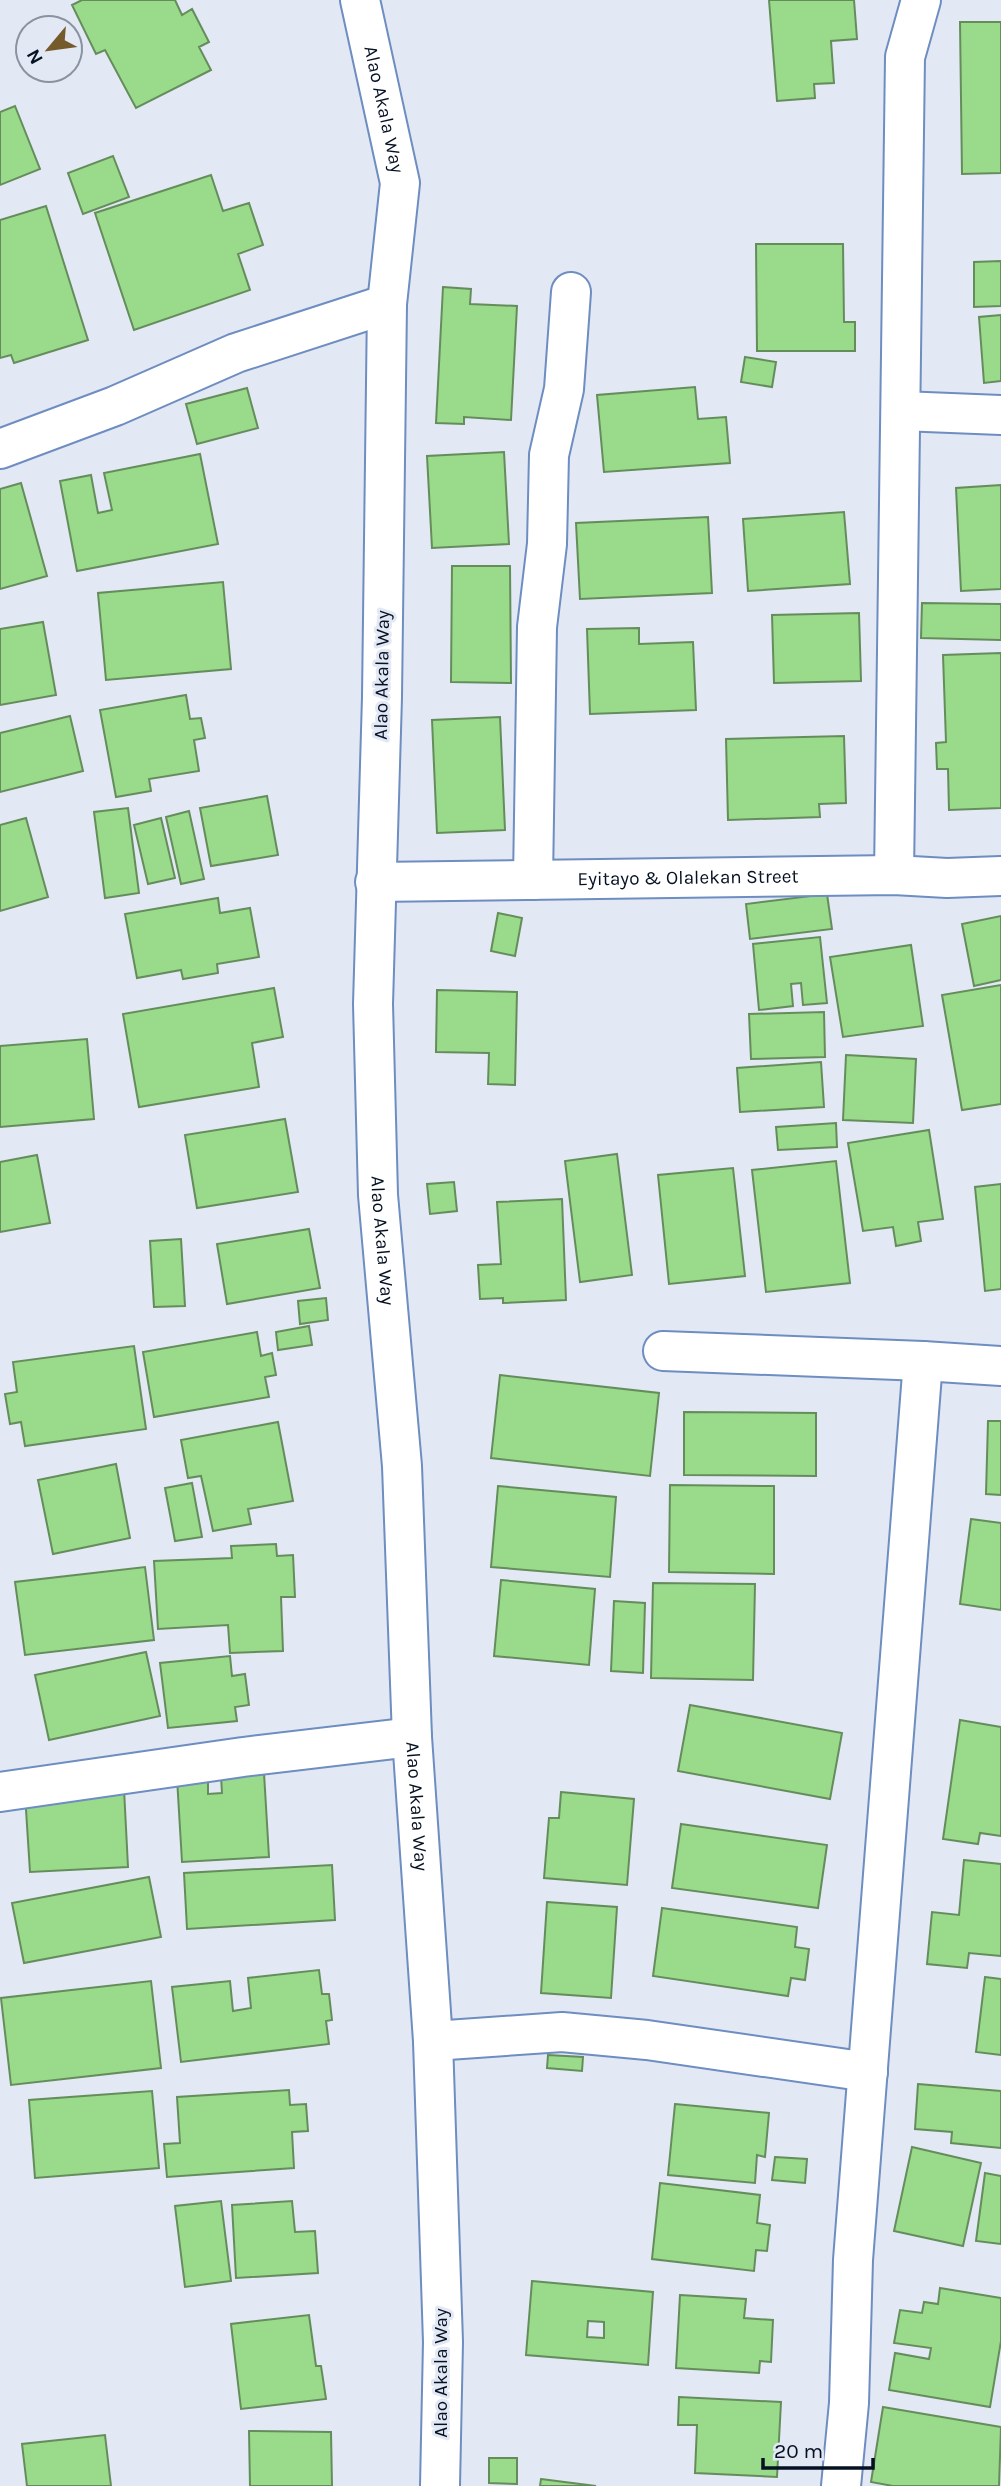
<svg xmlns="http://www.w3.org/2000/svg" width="1001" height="2486" viewBox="0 0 1001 2486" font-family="Karla,sans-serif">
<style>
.building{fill:#99db8b;stroke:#658d5c;stroke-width:2;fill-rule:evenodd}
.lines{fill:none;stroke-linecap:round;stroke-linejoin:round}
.minor-casing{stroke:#6e8dc0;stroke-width:42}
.minor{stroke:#fff;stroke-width:38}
.labels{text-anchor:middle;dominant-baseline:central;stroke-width:6;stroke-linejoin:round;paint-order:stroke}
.street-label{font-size:19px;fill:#051022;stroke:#e2e8f4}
</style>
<rect width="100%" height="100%" fill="#e2e8f4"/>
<!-- building -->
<path class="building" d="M82,0H175L182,15L192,9L209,42L199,47L211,70L136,108L105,50L96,54L72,5Z
M769,0H854L857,39L831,41L834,83L814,84L815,98L777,101Z
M960,22H1001V173L962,174Z
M15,106L40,169L0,185V112Z
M113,156L129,197L83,214L68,173Z
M211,175L223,211L249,203L263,245L238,254L250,290L134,330L95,213Z
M46,206L88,340L14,363L11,355L0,358V220Z
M756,244H843L844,322H855V351H757Z
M1001,261V306L974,307V262Z
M443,287L471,289L470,304L517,306L511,420L464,417V424L436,423Z
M1001,315V381L984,383L979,317Z
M745,357L776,362L772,387L741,382Z
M695,387L698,419L726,417L730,463L604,472L597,395Z
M247,388L258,428L197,444L186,404Z
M504,452L509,544L432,548L427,456Z
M200,454L218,544L77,571L60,481L91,475L98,513L112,510L104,473Z
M21,483L47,576L0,589V489Z
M1001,485V589L961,591L956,488Z
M844,512L850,584L748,591L743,519Z
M708,517L712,593L580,599L576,523Z
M452,566H510L511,683L451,682Z
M223,582L231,669L106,680L98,593Z
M922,603L1001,604V640L921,638Z
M859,613L861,681L774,683L772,615Z
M43,622L56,695L0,705V629Z
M639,628V644L693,642L696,710L590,714L587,629Z
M1001,653V808L949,810L948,769H937L936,743L946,742L943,655Z
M186,695L190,719L201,718L205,738L194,740L199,771L149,779L151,791L116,797L100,710Z
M70,716L83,771L0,792V733Z
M500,717L505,830L437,833L432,720Z
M844,736L846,803L819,804L820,817L728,820L726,739Z
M267,796L278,855L211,866L200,808Z
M128,808L139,893L105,898L94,812Z
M189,811L204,879L181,884L166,817Z
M26,818L48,897L0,911V825Z
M161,818L175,878L148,884L134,825Z
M827,894L832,929L750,939L746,904Z
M218,898L220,913L250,908L259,957L217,964L218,973L183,979L181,970L137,978L125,914Z
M498,913L522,918L515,956L491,951Z
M1001,916V980L974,986L962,924Z
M820,937L827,1003L803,1005L801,983L791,984L793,1006L759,1010L753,944Z
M911,945L923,1026L843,1037L830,957Z
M1001,985V1104L962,1110L942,995Z
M274,988L283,1037L252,1043L259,1087L139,1107L123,1014Z
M437,990L517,992L515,1085L488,1084L489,1053L436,1052Z
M824,1012L825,1057L751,1059L749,1014Z
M87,1039L94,1119L0,1127V1046Z
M846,1055L916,1059L913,1123L843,1120Z
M821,1062L824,1107L740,1112L737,1068Z
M285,1119L298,1192L197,1208L185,1135Z
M836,1123L837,1147L778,1150L776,1127Z
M929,1130L943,1219L918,1222L921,1241L896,1246L893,1227L863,1231L848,1143Z
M617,1154L632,1275L580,1282L565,1161Z
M37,1155L50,1223L0,1232V1162Z
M836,1161L850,1283L766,1292L752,1170Z
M733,1168L745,1276L669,1284L658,1175Z
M454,1182L457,1211L430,1214L427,1184Z
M1001,1184V1289L985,1291L975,1187Z
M562,1199L566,1300L503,1303V1298L480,1299L478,1265L501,1264L497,1202Z
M309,1229L320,1288L227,1304L217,1244Z
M181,1239L185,1306L154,1307L150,1241Z
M326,1298L328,1320L300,1324L298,1301Z
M309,1326L312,1345L278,1350L276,1332Z
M257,1332L261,1356L272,1353L276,1375L265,1377L269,1397L154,1417L143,1352Z
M134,1346L146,1429L25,1446L21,1422L10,1424L5,1394L17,1392L13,1362Z
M500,1375L659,1393L650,1476L491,1458Z
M684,1412L816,1413V1476L684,1475Z
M988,1421H1001V1495L986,1494Z
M278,1422L293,1501L248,1509L251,1524L213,1531L201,1476L188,1478L181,1440Z
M116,1464L130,1538L53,1554L38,1480Z
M192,1483L202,1537L175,1541L165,1488Z
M670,1485L774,1486V1574L669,1572Z
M498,1486L616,1497L610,1577L491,1567Z
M971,1519L1001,1523V1610L960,1604Z
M276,1544L277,1556L293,1555L295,1597H281L283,1651L230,1653L228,1625L158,1629L154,1561L232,1558L231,1546Z
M145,1567L154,1640L25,1655L15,1582Z
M501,1580L595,1589L589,1665L494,1656Z
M653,1583L755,1584L753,1680L651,1678Z
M614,1601L645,1603L643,1673L611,1671Z
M146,1652L160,1716L49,1740L35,1675Z
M230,1656L232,1676L245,1674L249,1705L235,1707L237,1721L168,1728L160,1663Z
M690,1705L842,1733L830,1799L678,1771Z
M960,1720L1001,1727V1836L980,1833L978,1844L943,1839Z
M264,1773L269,1857L182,1862L177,1778L208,1777V1794L222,1793L221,1776Z
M124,1789L128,1867L30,1872L25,1794Z
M561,1792L634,1799L627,1885L544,1878L549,1818H559Z
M681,1824L827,1845L818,1908L672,1888Z
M964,1860L1001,1864V1956L969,1953L967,1968L927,1964L932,1912L959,1915Z
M332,1865L335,1920L187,1929L184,1873Z
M149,1877L161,1937L24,1963L12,1903Z
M547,1902L617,1907L611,1998L541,1993Z
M662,1908L797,1927L795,1947L809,1949L805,1980L791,1978L788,1996L653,1976Z
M319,1970L322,1994H329L332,2020L326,2021L329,2044L181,2062L172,1987L230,1981L233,2011L251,2008L248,1978Z
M985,1977L1001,1979V2055L976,2052Z
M151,1981L161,2068L11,2085L1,1998Z
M548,2055L583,2057L582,2071L547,2068Z
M918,2084L1001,2091V2148L951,2143L952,2132L915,2129Z
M289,2090L290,2105L306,2104L308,2131L292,2132L294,2168L167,2177L164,2144L180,2143L177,2097Z
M152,2091L159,2168L35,2178L29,2100Z
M675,2104L769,2113L765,2157L757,2155L755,2183L668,2175Z
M912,2147L981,2163L963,2246L894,2231Z
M775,2157L807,2159L805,2183L772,2180Z
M985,2173L1001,2176V2244L976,2241Z
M660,2183L760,2195L757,2223L770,2225L767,2251L756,2250L754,2271L652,2259Z
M221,2201L231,2281L185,2287L175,2206Z
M292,2201L295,2232L315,2231L318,2273L236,2278L232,2205Z
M532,2281L653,2292L648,2365L526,2355ZM588,2321L604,2322V2338L587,2337Z
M940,2288L1001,2298V2341L990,2407L889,2390L895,2353L929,2359L931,2348L894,2343L900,2310L922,2313L924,2302L938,2304Z
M680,2295L746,2299L744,2318L773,2320L771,2362L760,2361L759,2373L676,2368Z
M309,2315L316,2366H321L326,2399L241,2409L231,2324Z
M679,2397L781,2402L777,2477L695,2473L697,2425H678Z
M883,2407L1001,2427L999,2486H893L871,2482Z
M249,2431L331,2432L332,2486H250Z
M105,2435L111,2486H27L22,2444Z
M489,2458H517V2484L489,2483Z
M541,2479L596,2486H540Z"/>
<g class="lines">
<!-- minor casing -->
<g class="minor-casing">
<g id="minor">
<path id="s1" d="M360,0L400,183L387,304L382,697L373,1004L378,1195L402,1466L412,1737L433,2041L443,2342L440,2486"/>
<path d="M901,411L1001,415"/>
<path d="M0,449L115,406L236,353L387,304"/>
<path d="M894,875L905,57L921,0"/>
<path d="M533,880L537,627L547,544L549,455L564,389L571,292"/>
<path id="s2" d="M375,882L894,875L947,878L1001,876"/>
<path d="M663,1351L923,1361L1001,1366"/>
<path d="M0,1792L243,1757L412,1737"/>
<path d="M433,2041L562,2032L647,2040L868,2072"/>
<path d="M841,2486L849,2403L853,2260L923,1361"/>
</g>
</g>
<!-- minor -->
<use href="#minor" class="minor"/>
</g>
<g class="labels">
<!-- street labels -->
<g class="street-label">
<text stroke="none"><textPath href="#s1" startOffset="112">Alao Akala Way</textPath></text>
<text transform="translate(382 675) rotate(-89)">Alao Akala Way</text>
<text stroke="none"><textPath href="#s2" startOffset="313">Eyitayo &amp; Olalekan Street</textPath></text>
<text stroke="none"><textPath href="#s1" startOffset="1246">Alao Akala Way</textPath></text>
<text stroke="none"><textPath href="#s1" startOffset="1813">Alao Akala Way</textPath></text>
<text transform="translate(441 2373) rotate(-90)">Alao Akala Way</text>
</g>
</g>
<!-- north arrow -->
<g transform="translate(49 49) rotate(241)"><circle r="33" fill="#e2e8f4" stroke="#8a92a0" stroke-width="2"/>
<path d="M0-5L12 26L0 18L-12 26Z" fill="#755b2c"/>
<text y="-10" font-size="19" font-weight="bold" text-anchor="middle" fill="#051022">N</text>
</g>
<!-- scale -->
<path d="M763 2458v10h110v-10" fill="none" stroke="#051022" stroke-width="3.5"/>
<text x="774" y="2458" font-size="21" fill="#051022" stroke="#e2e8f4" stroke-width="5" paint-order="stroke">20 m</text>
</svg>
